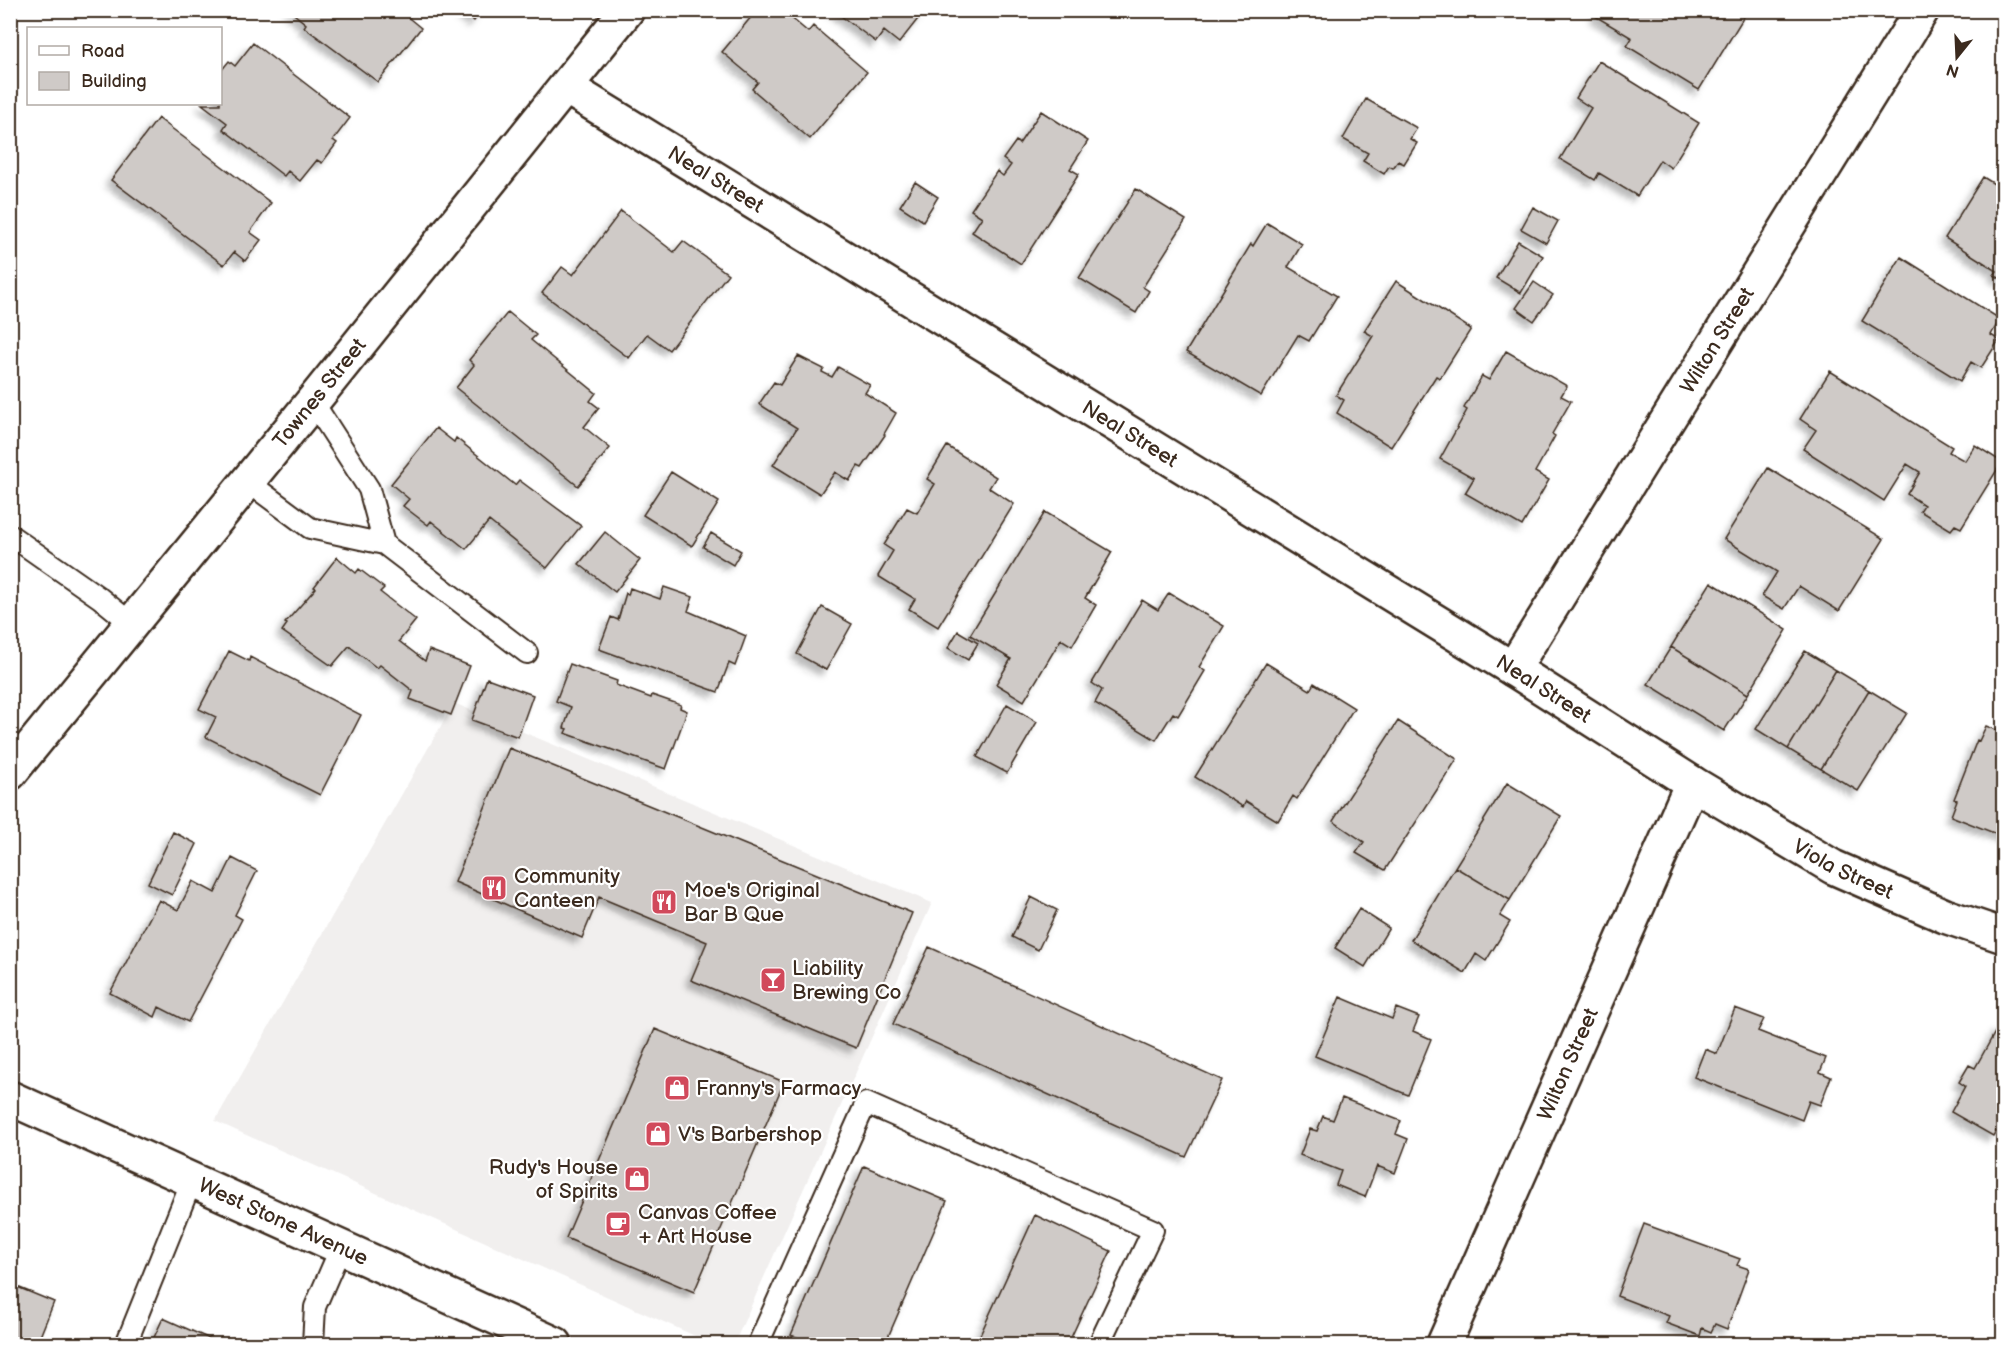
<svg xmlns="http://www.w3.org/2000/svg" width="2014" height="1355" viewBox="0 0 2014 1355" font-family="'Balsamiq Sans',sans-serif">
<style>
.built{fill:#f1efee}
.building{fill:#cfcac7;stroke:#3b2a1e;stroke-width:1.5;filter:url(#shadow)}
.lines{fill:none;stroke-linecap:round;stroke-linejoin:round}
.service-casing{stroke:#3b2a1e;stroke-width:24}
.minor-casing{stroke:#3b2a1e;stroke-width:38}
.trunk-casing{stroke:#3b2a1e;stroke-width:38}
.service{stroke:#fff;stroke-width:20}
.minor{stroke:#fff;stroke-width:33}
.trunk{stroke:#fff;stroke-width:33}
.labels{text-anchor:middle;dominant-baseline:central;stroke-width:4.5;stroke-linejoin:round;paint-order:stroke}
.street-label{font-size:21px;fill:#3b2a1e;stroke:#fff}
.poi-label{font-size:21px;fill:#3b2a1e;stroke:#fff;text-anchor:start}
</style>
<defs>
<filter id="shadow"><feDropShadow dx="-5.5" dy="5.5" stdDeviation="3" flood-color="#0004"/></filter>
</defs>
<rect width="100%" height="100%" fill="#fff"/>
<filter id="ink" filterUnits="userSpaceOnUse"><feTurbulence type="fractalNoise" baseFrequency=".0167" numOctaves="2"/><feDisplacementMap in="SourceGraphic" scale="12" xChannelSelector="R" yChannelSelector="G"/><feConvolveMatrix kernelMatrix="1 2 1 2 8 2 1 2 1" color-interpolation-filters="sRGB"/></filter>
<g filter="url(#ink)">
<!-- built -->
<path class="built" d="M454,703L932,903L734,1344H713L215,1121Z"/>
<!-- building -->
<path class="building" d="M289,10H399L421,28L378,82L304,27L306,24Z
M460,10H482L474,21Z
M757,10H782L808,32L813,26L867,72L810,139L752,89L758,82L722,52Z
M833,10H925L899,43L884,31L876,42Z
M1598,10H1737L1745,15L1699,90L1627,46L1632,38L1595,16Z
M253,43L350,118L333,140L337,143L322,163L317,160L300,181L288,171L284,176L223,129L227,123L202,104H220V72L229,61L235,66Z
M1599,61L1699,123L1671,168L1660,160L1637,196L1599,173L1595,180L1560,159L1591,108L1576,98Z
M1366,99L1417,128L1410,139L1417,143L1404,164L1398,161L1393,168L1389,166L1384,174L1363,161L1368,153L1343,139Z
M1041,111L1088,141L1070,169L1079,174L1021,264L972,232L982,217L971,210L997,171L1003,176L1011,165L1003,159L1016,141L1019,144Z
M158,118L271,203L250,232L261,240L245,261L234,252L224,265L111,180Z
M1983,177L2004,190V281L1994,275L1997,271L1945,238Z
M915,182L938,197L923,221L900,206Z
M1136,189L1186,220L1143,287L1149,291L1136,313L1079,278Z
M1533,207L1558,221L1546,243L1521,229Z
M621,211L674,252L683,241L728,274L669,350L647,334L629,358L542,293L562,267L573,275Z
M1267,223L1302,244L1288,267L1337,296L1309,341L1298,335L1261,396L1186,352L1251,244L1253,246Z
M1518,241L1543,256L1521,293L1496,278Z
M1901,257L2000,319L1991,335L1999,340L1981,368L1971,362L1960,381L1862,321Z
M1396,281L1471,329L1440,378L1436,376L1391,447L1337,413L1344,400L1336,395L1373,336L1364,331Z
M1534,282L1553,295L1534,321L1516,308Z
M508,312L536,335L531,340L596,393L590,401L599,408L584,427L610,448L578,486L456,388L474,365L469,360Z
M1506,351L1567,386L1561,396L1571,401L1552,434L1555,436L1535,472L1549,480L1522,526L1465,493L1474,478L1440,459L1467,410L1464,408L1482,376L1489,380Z
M798,356L824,369L822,372L832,377L838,367L870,385L865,393L896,413L884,434L885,435L862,468L858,466L849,481L835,472L820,494L773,465L797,428L759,404L774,382L780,385Z
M1830,371L1952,447L1949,452L1965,461L1975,445L2002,462L1961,528L1955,525L1951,530L1920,511L1924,505L1907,494L1920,472L1907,464L1884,501L1803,449L1816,430L1800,419Z
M436,428L454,442L456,438L515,485L519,480L581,526L547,568L489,521L466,549L431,521L428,525L403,506L409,499L391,484Z
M947,446L996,477L989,488L1014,504L938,627L909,609L915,599L878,576L893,551L884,545L907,508L917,513L935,484L927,479Z
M1768,468L1884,539L1839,611L1799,586L1784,609L1762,596L1777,572L1724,539Z
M671,472L719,502L692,546L643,515Z
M1045,512L1112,552L1085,598L1096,605L1072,646L1061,639L1024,701L996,684L1011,659L970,635Z
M605,532L640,560L615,592L579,564Z
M711,533L741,551L733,565L703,547Z
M337,557L356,573L359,569L384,588L380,592L416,620L399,641L425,661L429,650L470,666L451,715L410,699L413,691L380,665L377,668L349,646L332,666L282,631L287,624L285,623L316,588L314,587Z
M1711,582L1787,630L1748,694L1671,647Z
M664,587L693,597L688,611L746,636L735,666L729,663L718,692L599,649L611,617L618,620L626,593L628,595L630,588L660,599Z
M1169,593L1224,626L1199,667L1205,671L1178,716L1173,713L1156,740L1095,703L1102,690L1092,683L1142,600L1158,610Z
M822,607L852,624L826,670L797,654Z
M958,631L978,643L968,660L948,648Z
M1671,647L1748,694L1724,731L1648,684Z
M229,651L249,661L250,657L361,715L320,795L206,737L216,717L199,709Z
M1805,651L1836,670L1788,749L1756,729Z
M1266,663L1310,690L1314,683L1354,708L1297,799L1293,796L1278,821L1246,801L1243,807L1195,777Z
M570,664L617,681L616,685L651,698L652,695L681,705L680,708L687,711L666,769L565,733L567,729L564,728L571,707L556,701Z
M1836,670L1869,690L1821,769L1788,749Z
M487,678L533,695L518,737L472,720Z
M1869,690L1907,713L1858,791L1821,769Z
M1007,704L1037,722L1007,773L977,757Z
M1398,721L1457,759L1385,870L1356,853L1364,842L1333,821Z
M1986,726L2004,733V837L1951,816L1957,800L1954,799L1977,740L1979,741Z
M509,748L912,913L856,1048L691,980L707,942L599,897L582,938L455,882Z
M1507,783L1561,816L1510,900L1455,867Z
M173,832L197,844L172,895L148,883Z
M232,858L257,871L235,915L242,919L188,1022L159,1007L155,1017L110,993L159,900L178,910L193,881L215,893Z
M1455,867L1510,900L1500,916L1510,922L1486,961L1476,954L1465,973L1411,940Z
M1031,897L1057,910L1038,950L1012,937Z
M1359,909L1389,928L1365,967L1335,948Z
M929,947L1222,1080L1186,1157L893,1024Z
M1340,997L1392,1019L1396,1008L1419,1017L1413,1031L1431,1039L1408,1095L1315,1056Z
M1735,1008L1764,1019L1758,1031L1826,1058L1820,1072L1831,1077L1820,1105L1809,1101L1802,1120L1694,1077L1705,1049L1717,1054Z
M1998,1027L2004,1030V1118L1993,1136L1951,1112L1965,1086L1959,1082L1969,1065L1975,1068Z
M655,1029L784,1082L694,1292L566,1238Z
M1342,1098L1401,1121L1396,1134L1408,1139L1395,1173L1377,1166L1365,1197L1336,1185L1341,1171L1300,1155L1310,1129L1317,1131L1323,1116L1333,1120Z
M864,1166L947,1201L885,1344H814L791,1335Z
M1035,1215L1111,1251L1068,1344H976Z
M1644,1224L1740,1259L1737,1265L1749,1269L1727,1329L1715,1324L1711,1332L1702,1328L1700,1336L1666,1323L1669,1316L1617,1296Z
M10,1284L54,1302L37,1344H10Z
M163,1318L221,1344H151Z"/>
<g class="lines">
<!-- service casing -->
<g class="service-casing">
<path id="service" d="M313,402L369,489L384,544L527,653
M248,482L310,528L384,544
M10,535L100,598L132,624
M126,1344L192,1180
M313,1344L315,1307L341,1247
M758,1344L866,1103L1153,1230L1099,1344"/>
</g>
<!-- minor casing -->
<g class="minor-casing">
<g id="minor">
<path id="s1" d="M566,87L1513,669L1692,783L1833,867L1945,916L2004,936"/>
<path id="s2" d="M1513,669L1922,10"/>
<path id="s3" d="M10,773L322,390L627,10"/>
<path id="s4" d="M1444,1344L1692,783"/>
</g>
</g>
<!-- trunk casing -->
<g class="trunk-casing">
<g id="trunk">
<path id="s5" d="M10,1098L555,1344"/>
</g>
</g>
<!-- service -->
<use href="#service" class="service"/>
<!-- minor -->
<use href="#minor" class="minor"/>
<!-- trunk -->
<use href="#trunk" class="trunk"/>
</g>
</g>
<!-- icons -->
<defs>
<g id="restaurant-square" transform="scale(1.35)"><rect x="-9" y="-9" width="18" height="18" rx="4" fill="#d1495b" stroke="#fff"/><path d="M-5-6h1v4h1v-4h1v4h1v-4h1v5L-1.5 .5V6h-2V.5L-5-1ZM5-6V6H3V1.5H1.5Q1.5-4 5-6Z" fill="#fff"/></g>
<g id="bar-square" transform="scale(1.35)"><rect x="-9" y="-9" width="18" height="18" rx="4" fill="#d1495b" stroke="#fff"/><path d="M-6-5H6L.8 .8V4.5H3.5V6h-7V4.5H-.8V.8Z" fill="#fff"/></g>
<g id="shop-square" transform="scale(1.35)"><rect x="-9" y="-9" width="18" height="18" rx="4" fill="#d1495b" stroke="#fff"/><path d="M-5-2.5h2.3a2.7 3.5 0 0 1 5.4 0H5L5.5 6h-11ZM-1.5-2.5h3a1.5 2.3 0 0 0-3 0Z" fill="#fff"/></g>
<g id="cafe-square" transform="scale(1.35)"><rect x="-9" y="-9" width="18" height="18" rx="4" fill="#d1495b" stroke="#fff"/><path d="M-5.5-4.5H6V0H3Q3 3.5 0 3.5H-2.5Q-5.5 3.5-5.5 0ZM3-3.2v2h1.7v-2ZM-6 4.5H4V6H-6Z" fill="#fff"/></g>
</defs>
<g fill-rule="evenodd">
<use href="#restaurant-square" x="494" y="888"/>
<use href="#restaurant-square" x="664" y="902"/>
<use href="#bar-square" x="773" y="980"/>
<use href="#shop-square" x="677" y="1088"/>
<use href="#shop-square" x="658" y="1134"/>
<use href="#shop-square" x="637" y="1179"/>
<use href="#cafe-square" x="618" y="1224"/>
</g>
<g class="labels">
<!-- street labels -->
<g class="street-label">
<text stroke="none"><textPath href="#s1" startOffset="176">Neal Street</textPath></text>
<text stroke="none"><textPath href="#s2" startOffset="387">Wilton Street</textPath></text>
<text stroke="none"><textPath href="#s3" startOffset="490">Townes Street</textPath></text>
<text stroke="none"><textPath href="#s1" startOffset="662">Neal Street</textPath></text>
<text stroke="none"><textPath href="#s1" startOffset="1148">Neal Street</textPath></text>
<text stroke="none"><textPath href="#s1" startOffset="1498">Viola Street</textPath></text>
<text stroke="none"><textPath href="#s4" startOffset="306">Wilton Street</textPath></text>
<text stroke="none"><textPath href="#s5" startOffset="300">West Stone Avenue</textPath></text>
</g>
<!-- poi labels -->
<g class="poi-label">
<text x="514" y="876">Community<tspan x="514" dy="24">Canteen</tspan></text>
<text x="684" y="890">Moe's Original<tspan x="684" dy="24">Bar B Que</tspan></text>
<text x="792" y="968">Liability<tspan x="792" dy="24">Brewing Co</tspan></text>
<text x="696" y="1088">Franny's Farmacy</text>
<text x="678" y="1134">V's Barbershop</text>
<text x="618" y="1167" text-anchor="end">Rudy's House<tspan x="618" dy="24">of Spirits</tspan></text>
<text x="638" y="1212">Canvas Coffee<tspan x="638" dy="24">+ Art House</tspan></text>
</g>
</g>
<!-- margin -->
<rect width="2014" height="1355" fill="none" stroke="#fff" stroke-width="36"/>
<rect x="18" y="18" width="1978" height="1319" fill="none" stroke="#3b2a1e" stroke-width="2" filter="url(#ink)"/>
<!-- legend -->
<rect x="27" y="27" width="195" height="78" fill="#ffffff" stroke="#b1aaa5" stroke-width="1.5"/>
<rect x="39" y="46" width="30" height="9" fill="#ffffff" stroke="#b1aaa5" stroke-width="1.5"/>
<text x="81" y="57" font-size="18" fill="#3b2a1e">Road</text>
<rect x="39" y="72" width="30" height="18" fill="#cfcac7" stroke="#b1aaa5" stroke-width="1.5"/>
<text x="81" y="87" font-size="18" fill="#3b2a1e">Building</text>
<!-- north arrow -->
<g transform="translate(1957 57) rotate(198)" stroke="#ffffff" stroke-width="4.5" paint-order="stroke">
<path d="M0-4.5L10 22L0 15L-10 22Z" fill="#3b2a1e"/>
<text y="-9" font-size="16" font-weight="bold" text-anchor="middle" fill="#3b2a1e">N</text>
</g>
</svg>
